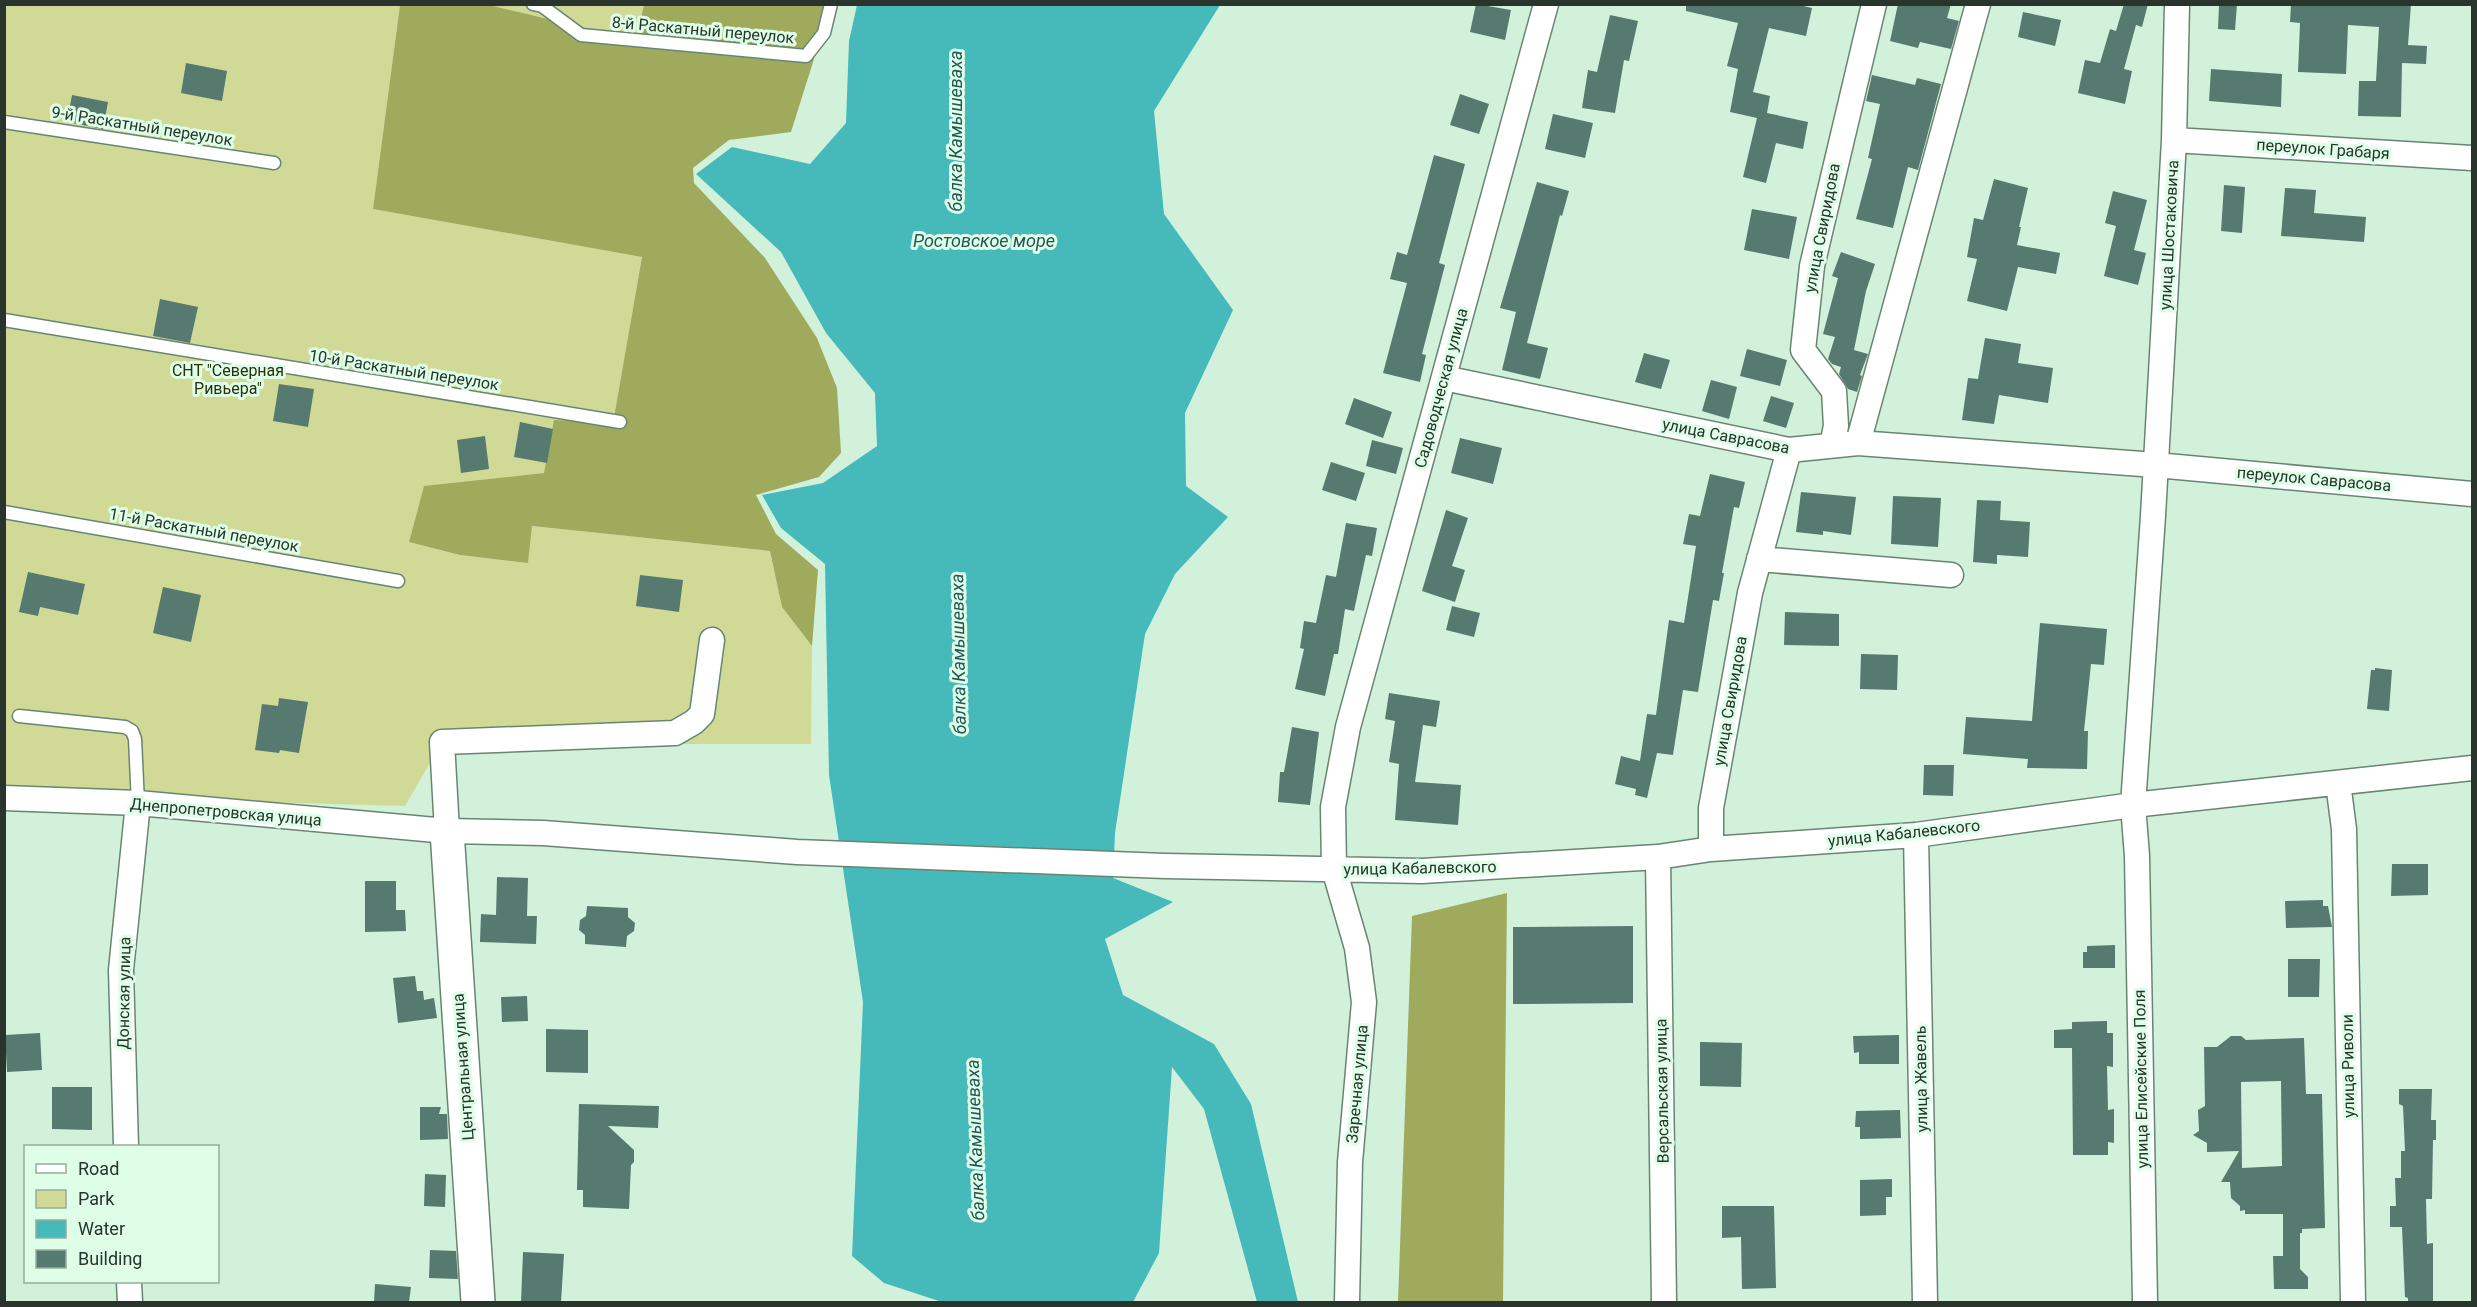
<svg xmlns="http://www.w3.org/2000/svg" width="2477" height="1307" viewBox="0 0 2477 1307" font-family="Roboto,sans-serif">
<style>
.green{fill:#d0da96}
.forest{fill:#a0aa5d}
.water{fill:#46b9ba}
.building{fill:#567a70;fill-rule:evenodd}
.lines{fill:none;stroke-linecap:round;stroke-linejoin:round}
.lane-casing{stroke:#698572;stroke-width:15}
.street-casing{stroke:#698572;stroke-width:27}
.secondary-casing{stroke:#698572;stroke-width:36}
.lane{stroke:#fff;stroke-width:12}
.street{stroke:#fff;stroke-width:24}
.secondary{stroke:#fff;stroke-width:33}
.labels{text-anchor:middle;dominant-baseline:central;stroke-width:6;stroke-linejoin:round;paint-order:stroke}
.street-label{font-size:16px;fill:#28342c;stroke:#defee8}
.park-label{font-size:16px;fill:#2b2f0d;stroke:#defee8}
.water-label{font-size:18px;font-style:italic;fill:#255656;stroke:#defee8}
</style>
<rect width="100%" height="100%" fill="#d1f1db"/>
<!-- green -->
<path class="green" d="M5,5H400L373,209L642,257L613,423L554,421L545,473L424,487L409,542L460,555L528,563L531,526L770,551L782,607L812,646L811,744H441L405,806L5,795Z
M489,5H644L636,40Z"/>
<!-- forest -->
<path class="forest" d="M400,5H489L636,40L644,5H831L791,132L729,140L693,168L694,183L765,258L817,338L837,388L841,453L819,477L756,495L776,534L818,570L812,646L782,607L770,551L532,526L528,563L460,555L409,542L424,486L544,473L554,420L613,423L642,257L373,209Z
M1507,893L1503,1302H1398L1412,916Z"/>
<!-- water -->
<path class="water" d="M857,5H1220L1154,111L1164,214L1233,310L1185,413L1186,486L1228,517L1175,574L1145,634L1115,833L1113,878L1173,902L1105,939L1123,995L1214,1044L1251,1104L1298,1302H1257L1204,1109L1172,1067L1159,1253L1133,1302H942L884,1283L852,1256L863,1002L829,775L825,564L781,528L762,495L823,483L877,446L875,393L826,333L781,252L696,174L732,147L810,164L846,123L849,41Z"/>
<!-- building -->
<path class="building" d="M1476,4L1511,10L1505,40L1470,32Z
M1686,4H1795L1812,8L1806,36L1769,28L1753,92L1770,96L1767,113L1808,122L1803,149L1776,143L1766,183L1743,177L1757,118L1730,112L1738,69L1727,66L1738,23L1686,11Z
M1898,4H1951L1947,18L1959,21L1951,49L1920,42L1918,48L1890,41Z
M2124,4H2148L2142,27L2136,25L2124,69L2132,71L2125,104L2078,93L2085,60L2100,63L2110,29L2116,31Z
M2219,4H2237L2235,30L2218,29Z
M2291,4H2411L2408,45L2427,46L2426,64L2402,63L2401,117L2358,116L2359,81H2376L2379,27L2348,25L2346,74L2298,72L2300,23L2290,22Z
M2023,12L2061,20L2055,46L2018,37Z
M1610,15L1638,21L1629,61L1624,60L1615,113L1582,108L1588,70L1597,72Z
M186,63L227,71L222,101L181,93Z
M2211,69L2282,74L2281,107L2209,101Z
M1872,75L1915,85L1917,78L1941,84L1918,170L1908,167L1893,228L1856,219L1872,159L1868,158L1880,104L1866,101Z
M1460,94L1489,104L1479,134L1450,125Z
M72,95L108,102L103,129L67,122Z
M1553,114L1593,123L1585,158L1545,149Z
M1434,155L1465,164L1439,263L1445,265L1422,354L1426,355L1420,382L1383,373L1407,283L1390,279L1397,252L1407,255Z
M1994,179L2028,188L2019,227H2021L2017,245L2060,253L2056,274L2018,267L2007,311L1967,301L1977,259L1967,257L1974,218L1983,220Z
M1537,182L1569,191L1562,216L1560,215L1527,343L1548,348L1540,379L1502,370L1516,312L1500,308Z
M2224,185L2245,187L2242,233L2221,231Z
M2285,188L2316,190L2314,213L2366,217L2364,242L2281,236Z
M2113,191L2147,200L2134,250L2146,253L2138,285L2104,276L2116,226L2105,223Z
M1752,209L1797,217L1789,259L1744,250Z
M1841,252L1875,264L1866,291L1854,350L1868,354L1860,375L1862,376L1857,392L1848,389L1839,374L1841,367L1832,364L1828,359L1835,337L1823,334L1838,278L1832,276Z
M160,299L198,307L190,343L153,336Z
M1985,338L2021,344L2018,363L2053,368L2048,403L1999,395L1994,424L1962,420L1968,378L1978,379Z
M1747,349L1787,360L1780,386L1740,376Z
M1644,353L1670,360L1661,389L1635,382Z
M1711,380L1737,387L1729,419L1702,411Z
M279,384L314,389L308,427L273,421Z
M1771,396L1794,403L1786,428L1763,421Z
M1354,398L1392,412L1383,438L1345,424Z
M520,422L553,429L547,463L514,457Z
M485,436L489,469L461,473L457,440Z
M1460,438L1502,448L1493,484L1451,473Z
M1372,440L1403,448L1396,474L1366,466Z
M1331,462L1365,473L1356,501L1322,490Z
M1710,474L1745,482L1739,508L1734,507L1722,573H1724L1719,601L1713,600L1698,692L1683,690L1673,755L1657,753L1647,798L1635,795L1636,789L1615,784L1621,756L1640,761L1647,714L1656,715L1669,620L1684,623L1696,546L1683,544L1689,514L1700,516Z
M1801,492L1856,497L1851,535L1823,531V535L1796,532Z
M1893,496L1941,498L1938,547L1891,544Z
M1977,500L2001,501L2000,520L2030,522L2028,557L1997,555V564L1973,562Z
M1446,510L1468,518L1452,566L1465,570L1455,602L1422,591Z
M1346,523L1377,528L1372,556L1366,555L1354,611L1345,609L1338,654H1334L1325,696L1295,689L1304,649L1300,648L1304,621L1316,623L1326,575L1336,577Z
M28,572L85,584L78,615L40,607L38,616L19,612Z
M640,575L683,580L679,612L636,606Z
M163,587L201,595L191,642L153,633Z
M1452,606L1480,613L1474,637L1446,630Z
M1785,612L1839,614V646L1784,645Z
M2040,623L2107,629L2104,665L2091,664L2084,731H2088L2087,769L2027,768L2028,759L1963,754L1966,717L2032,721Z
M1861,654L1898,655L1897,690L1860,689Z
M2375,668L2392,670L2389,711L2367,709L2371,670H2375Z
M1389,693L1440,701L1436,727L1423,725L1415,782L1461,785L1458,825L1395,820L1399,764L1389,762L1395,721L1385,719Z
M279,698L308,702L299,753L280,750L279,753L255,750L262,704L278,706Z
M1292,727L1319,732L1310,805L1278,802L1280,772H1284Z
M1924,765H1954L1953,796L1923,795Z
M2392,864H2428V895L2391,896Z
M497,877L528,878L527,916H537L536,944L480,942L481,914L496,915Z
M365,881H396V910H405L406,931L365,932Z
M2323,900V906H2328L2332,927L2286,928L2285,901Z
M587,906L628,908V917L635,923L634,931L627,936L626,947L585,944V935L579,930L580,920L586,916Z
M1633,926V1003L1513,1004V927Z
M2115,945V968H2083V952H2087V946Z
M2288,959H2320L2319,997H2288Z
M415,976L417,991H423L424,1000L434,998L437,1018L398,1023L393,978Z
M527,996L528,1021L502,1022L501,997Z
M2107,1021V1033H2113V1067L2107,1066L2108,1110L2114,1109V1143L2108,1142V1155H2073L2072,1048H2054V1030L2072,1029V1022Z
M546,1029L588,1030V1073L546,1072Z
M40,1033L42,1070L7,1072L5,1035Z
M1899,1035V1064H1859V1052L1854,1053L1853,1036Z
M2231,1036H2241L2246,1040L2304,1038L2306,1094H2322L2325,1228L2302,1229V1233H2300V1269L2308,1277V1289H2274L2273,1256H2283V1214H2245V1210L2240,1211V1206L2231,1198L2230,1182H2221L2239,1151L2207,1152V1143L2193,1135L2199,1131L2198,1110L2205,1106L2204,1047H2217ZM2281,1081L2282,1166L2242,1168L2241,1082Z
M1700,1042L1742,1043L1741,1087L1700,1086Z
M52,1087H92V1130L52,1129Z
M2399,1089H2432L2431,1120H2436V1140H2433L2432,1199H2426L2427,1244L2433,1243V1302H2408V1298L2405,1297L2402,1227H2390V1206H2396L2395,1178H2401V1151H2405L2403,1106L2399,1104Z
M579,1104L659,1106L658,1128L608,1126L634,1150V1162L631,1165L629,1209L583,1207V1190H577Z
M420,1107H441L439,1114H447L448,1139L420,1140Z
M1900,1110L1901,1138L1860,1139V1127H1855L1856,1111Z
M425,1174L446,1175L445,1207L424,1206Z
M1892,1179V1197H1886V1215L1860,1216V1180Z
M1722,1206H1774L1776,1288L1742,1289L1741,1237L1722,1238Z
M430,1250L456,1251L458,1279L429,1278Z
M523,1252L564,1254L561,1302H521Z
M375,1284L411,1287L409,1302H374Z"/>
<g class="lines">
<!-- lane casing -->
<g class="lane-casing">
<path id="lane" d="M533,4L542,6L581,35L806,56L824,33L831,4
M4,122L274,163
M4,320L620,422
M4,512L398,581
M19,716L125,727L132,731L135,739L138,803"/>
</g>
<!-- street casing -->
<g class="street-casing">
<path id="street" d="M2174,140L2472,158
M1444,378L1789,450L1858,443L2156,465L2472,494
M1858,443L1978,4
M1832,445L1836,426L1834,391L1803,350L1812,266L1874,4
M1759,559L1951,575
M2338,783L2344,829L2353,1302
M4,798L138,803L447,831L543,833L797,852L1165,866L1422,871L1658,857L1711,849L1916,835L2133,805L2472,768
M447,831L442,742L675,733L694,722L702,714L712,640
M1916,835L1925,1302
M1711,849V808L1750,593L1789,450
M1658,857L1664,1302
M126,1146L121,970L138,803
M129,1282L130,1302
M1347,1302L1350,1162L1364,1002L1357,948L1334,869L1333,807L1348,727L1546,4
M2145,1302L2137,856L2133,805L2153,516L2174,140L2177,4"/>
</g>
<!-- secondary casing -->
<g class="secondary-casing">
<path id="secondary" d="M447,831L478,1302"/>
</g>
<!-- lane -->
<use href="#lane" class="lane"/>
<!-- street -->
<use href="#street" class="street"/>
<!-- secondary -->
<use href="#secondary" class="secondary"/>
</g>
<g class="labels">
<!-- street labels -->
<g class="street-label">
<text transform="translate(703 30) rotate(5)">8-й Раскатный переулок</text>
<text transform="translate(142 126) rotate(9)">9-й Раскатный переулок</text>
<text transform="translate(2323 149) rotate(4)">переулок Грабаря</text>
<text transform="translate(1822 228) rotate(-79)">улица Свиридова</text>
<text transform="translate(2169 235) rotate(-87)">улица Шостаковича</text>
<text transform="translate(404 370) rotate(9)">10-й Раскатный переулок</text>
<text transform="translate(1441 388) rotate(-75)">Садоводческая улица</text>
<text transform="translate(1726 436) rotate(11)">улица Саврасова</text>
<text transform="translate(2314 479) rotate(5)">переулок Саврасова</text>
<text transform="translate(204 530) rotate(10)">11-й Раскатный переулок</text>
<text transform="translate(1730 701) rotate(-80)">улица Свиридова</text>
<text transform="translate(226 812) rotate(5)">Днепропетровская улица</text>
<text transform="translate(1904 833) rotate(-6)">улица Кабалевского</text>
<text transform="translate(1420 868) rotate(-1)">улица Кабалевского</text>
<text transform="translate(124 993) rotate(-89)">Донская улица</text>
<text transform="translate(2348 1066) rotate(-91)">улица Риволи</text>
<text transform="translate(463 1067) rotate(-94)">Центральная улица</text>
<text transform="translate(1921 1079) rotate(-91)">улица Жавель</text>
<text transform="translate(2141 1079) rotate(-91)">улица Елисейские Поля</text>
<text transform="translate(1357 1084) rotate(-85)">Заречная улица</text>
<text transform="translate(1662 1091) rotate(-91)">Версальская улица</text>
</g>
<!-- park labels -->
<g class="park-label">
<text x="228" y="370">СНТ "Северная<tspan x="228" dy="18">Ривьера"</tspan></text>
</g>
<!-- water labels -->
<g class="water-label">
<text transform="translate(955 131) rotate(-90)">балка Камышеваха</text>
<text x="984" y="240">Ростовское море</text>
<text transform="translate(958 654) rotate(-91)">балка Камышеваха</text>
<text transform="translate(975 1140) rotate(-92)">балка Камышеваха</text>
</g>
</g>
<!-- border -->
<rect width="2477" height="1307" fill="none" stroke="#28342c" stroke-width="12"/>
<!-- legend -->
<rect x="24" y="1145" width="195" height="138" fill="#defee8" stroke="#95ad9d" stroke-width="1.5"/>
<rect x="36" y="1164" width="30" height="9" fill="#ffffff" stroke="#95ad9d" stroke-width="1.5"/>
<text x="78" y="1175" font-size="18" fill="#28342c">Road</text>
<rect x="36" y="1190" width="30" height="18" fill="#d0da96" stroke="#95ad9d" stroke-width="1.5"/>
<text x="78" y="1205" font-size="18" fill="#28342c">Park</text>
<rect x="36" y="1220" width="30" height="18" fill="#46b9ba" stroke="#95ad9d" stroke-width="1.5"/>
<text x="78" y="1235" font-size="18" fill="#28342c">Water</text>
<rect x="36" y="1250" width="30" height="18" fill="#567a70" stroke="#95ad9d" stroke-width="1.5"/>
<text x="78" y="1265" font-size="18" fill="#28342c">Building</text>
</svg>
